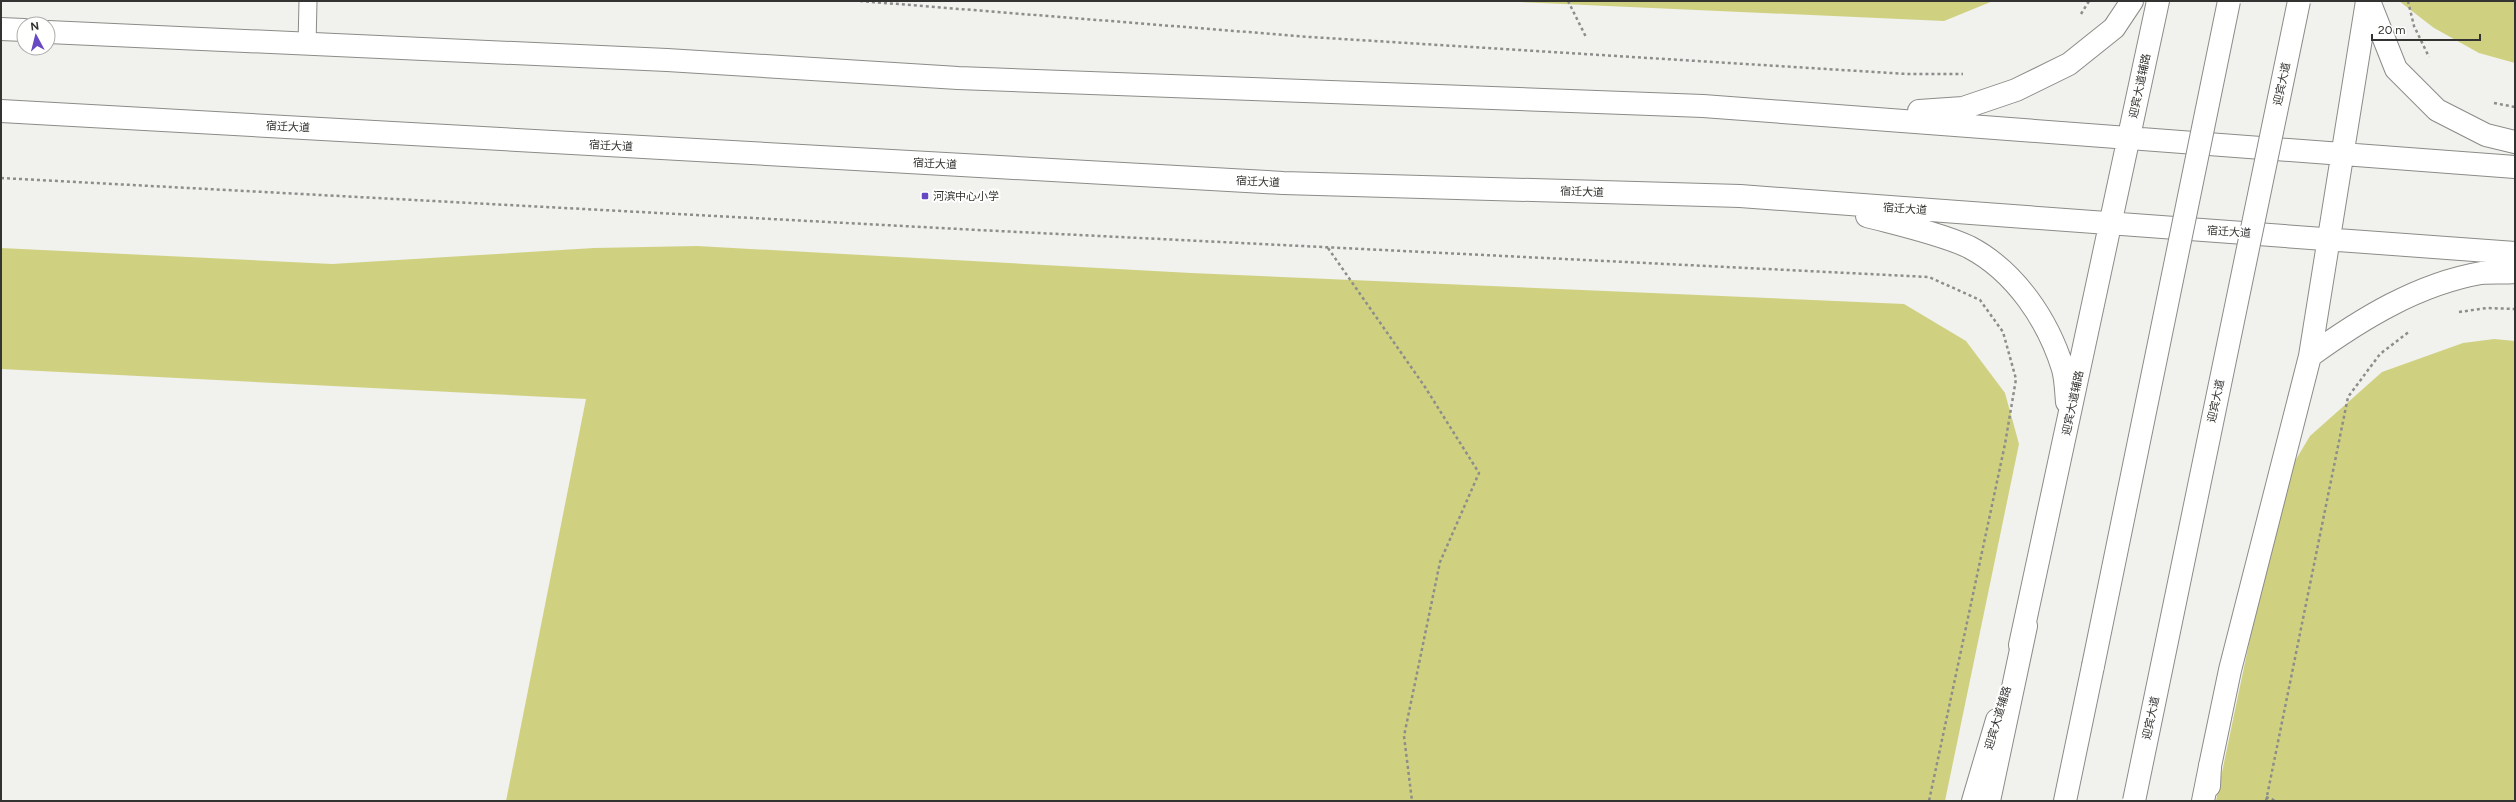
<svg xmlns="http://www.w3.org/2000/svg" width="2516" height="802" viewBox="0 0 2516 802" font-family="Figtree,'Noto Sans SC',sans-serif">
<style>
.green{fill:#cfd181}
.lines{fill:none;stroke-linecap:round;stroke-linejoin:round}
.lane-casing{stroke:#8b8b88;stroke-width:19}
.primary-casing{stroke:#8b8b88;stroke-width:24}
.highway-casing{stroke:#8b8b88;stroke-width:24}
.path{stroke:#8d8d8b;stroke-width:2.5;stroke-dasharray:3 3;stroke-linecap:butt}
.lane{stroke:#fff;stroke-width:17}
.primary{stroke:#fff;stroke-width:22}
.highway{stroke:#fff;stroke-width:22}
.highway-bridge-casing{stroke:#8b8b88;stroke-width:24;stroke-linecap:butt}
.highway-bridge{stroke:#fff;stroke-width:22}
.poi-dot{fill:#674ac3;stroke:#fffffe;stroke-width:1.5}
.labels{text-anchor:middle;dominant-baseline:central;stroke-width:4;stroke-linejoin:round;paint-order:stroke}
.street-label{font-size:11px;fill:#333332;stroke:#fffffe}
.poi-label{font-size:11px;fill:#333332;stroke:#fffffe;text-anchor:start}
</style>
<rect width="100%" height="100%" fill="#f1f1ee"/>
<!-- green -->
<path class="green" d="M1496,1H1993L1944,21Z
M2399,1H2515V63L2479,53L2434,28Z
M697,246L1191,273L1904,304L1966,341L2005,393L2019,444L1945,801H506L586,399L1,369V248L332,264L594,248Z
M2494,339L2515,341V801H2216L2283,481L2310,436L2382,372L2463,343Z"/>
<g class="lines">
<!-- lane casing -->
<g class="lane-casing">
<path id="lane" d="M307,45L308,1"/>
</g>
<!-- primary casing -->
<g class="primary-casing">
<path id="primary" d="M2369,1L2396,69L2437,110L2486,135L2515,142
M1,29L24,30
M48,32L667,60L958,78L1703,106L2515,167
M1,111L1283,183L1740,196L2515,253
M1919,111L1963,108L2016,90L2069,64L2114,28L2132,1
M1867,216C1897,224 1942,234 1969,247C2015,271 2048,320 2063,369C2066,380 2066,392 2067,402
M2310,356C2361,319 2418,284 2481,273C2492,272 2504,273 2515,272
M2020,645L2158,1
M2209,786L2210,766L2230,670L2310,356L2367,1
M1973,801L1997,720"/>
</g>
<!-- highway casing -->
<g class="highway-casing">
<path id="highway" d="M1989,801L2026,626
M2065,801L2093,666
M2203,801L2210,766"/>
</g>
<!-- path -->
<path class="path" d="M860,1L1310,37L1907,74H1963
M1568,1L1586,37
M2408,1L2414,26L2429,57
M2081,14L2089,1
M2494,103L2515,107
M1,178L978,230L1929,277L1980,300L2003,332L2016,379L2005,444L1929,801
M1328,248L1425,387L1479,473L1440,562L1404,736L1412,801
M2459,312L2487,308L2515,309
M2266,797L2276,801
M2266,801L2348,397L2380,354L2410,331"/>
<!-- lane -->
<use href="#lane" class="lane"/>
<!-- primary -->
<use href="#primary" class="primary"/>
<!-- highway -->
<use href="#highway" class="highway"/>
<!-- highway-bridge casing -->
<g class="highway-bridge-casing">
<path id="highway-bridge" d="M2093,666L2229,1
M2134,801L2299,1"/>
</g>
<!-- highway-bridge -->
<use href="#highway-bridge" class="highway-bridge"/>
</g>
<!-- markers -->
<rect class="poi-dot" x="921" y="192" width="8" height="8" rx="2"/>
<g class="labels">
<!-- street labels -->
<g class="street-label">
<text transform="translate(2282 84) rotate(-78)">迎宾大道</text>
<text transform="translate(2140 86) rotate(-78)">迎宾大道辅路</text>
<text transform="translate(288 127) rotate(3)">宿迁大道</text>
<text transform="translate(611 146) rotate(3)">宿迁大道</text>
<text transform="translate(935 164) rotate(3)">宿迁大道</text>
<text transform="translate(1258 182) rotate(3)">宿迁大道</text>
<text transform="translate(1582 192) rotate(2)">宿迁大道</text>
<text transform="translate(1905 209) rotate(4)">宿迁大道</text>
<text transform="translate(2229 232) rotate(4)">宿迁大道</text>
<text transform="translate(2216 401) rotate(-78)">迎宾大道</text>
<text transform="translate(2073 403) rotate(-78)">迎宾大道辅路</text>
<text transform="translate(1998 718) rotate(-73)">迎宾大道辅路</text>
<text transform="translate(2151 718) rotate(-78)">迎宾大道</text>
</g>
<!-- poi labels -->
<g class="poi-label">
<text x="933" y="196">河滨中心小学</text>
</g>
</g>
<!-- border -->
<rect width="2516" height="802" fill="none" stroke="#333332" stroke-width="4"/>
<!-- north arrow -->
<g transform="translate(36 36) rotate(353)"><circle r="19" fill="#fffffe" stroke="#adadac"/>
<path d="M0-3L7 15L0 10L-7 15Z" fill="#674ac3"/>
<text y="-6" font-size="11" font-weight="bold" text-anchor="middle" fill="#333332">N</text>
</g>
<!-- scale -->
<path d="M2372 34v6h108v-6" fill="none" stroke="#333332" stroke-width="2"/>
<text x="2378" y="34" font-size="12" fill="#333332" stroke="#fffffe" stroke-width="3" paint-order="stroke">20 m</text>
</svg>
